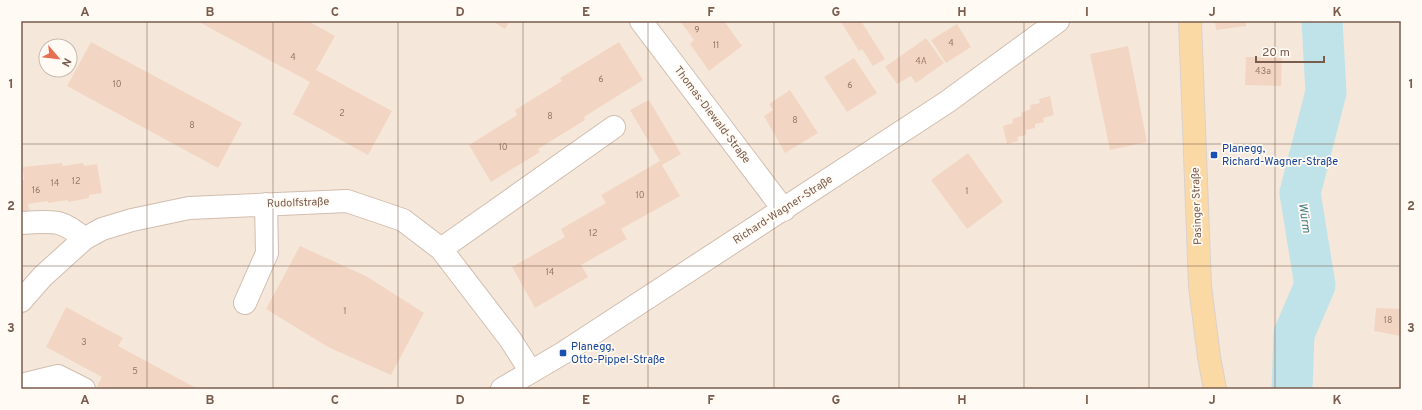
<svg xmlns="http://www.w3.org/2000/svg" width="1422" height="410" viewBox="0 0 1422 410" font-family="Overpass,sans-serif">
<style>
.residential{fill:#f5e8da;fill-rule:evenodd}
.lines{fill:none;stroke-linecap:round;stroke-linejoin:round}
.river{stroke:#bfe3e8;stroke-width:41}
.building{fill:#f3d5c3}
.minor-casing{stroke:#d1beb0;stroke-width:24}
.major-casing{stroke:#dad1cd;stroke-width:24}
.minor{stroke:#fff;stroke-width:22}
.major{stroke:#fbd9a5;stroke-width:22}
.grid{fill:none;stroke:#7a5c4d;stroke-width:1;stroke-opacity:0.55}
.transit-dot{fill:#1a4fb4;stroke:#fffaf3;stroke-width:1.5}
.labels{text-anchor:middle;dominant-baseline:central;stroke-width:3.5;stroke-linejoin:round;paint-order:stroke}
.number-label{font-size:9px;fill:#987a6a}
.street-label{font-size:11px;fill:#7a5c4d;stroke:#fffaf3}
.transit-label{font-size:11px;fill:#164399;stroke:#fffaf3;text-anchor:start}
.water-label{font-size:12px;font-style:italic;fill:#437c86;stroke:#fffaf3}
.neatline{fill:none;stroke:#7a5c4d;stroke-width:1.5}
.grid-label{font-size:13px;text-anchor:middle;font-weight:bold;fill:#7a5c4d}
</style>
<rect width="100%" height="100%" fill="#fdf6ec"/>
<!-- residential -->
<path class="residential" d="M21,21H1401V389H21ZM46,46H70V70H46Z"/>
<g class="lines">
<!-- river -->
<path class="river" d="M1292,389L1294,334L1315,285L1300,193L1326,92L1322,21"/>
</g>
<!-- building -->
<path class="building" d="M197,21H308L335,36L316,70L392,111L368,155L293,114L310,82Z
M492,21H510L505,29Z
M680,21H724L742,46L709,71L690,44L694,40Z
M843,21H861L885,59L873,66L862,49L859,51L841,22Z
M1215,21H1246V26L1216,30Z
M957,24L971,47L946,63L931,40Z
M926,38L944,63L916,83L911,76L897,84L885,67Z
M91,42L242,123L218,168L67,86Z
M619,42L643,80L584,117L585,120L538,149L540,152L491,182L469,145L517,115L515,110L562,81L560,78Z
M1128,46L1147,142L1110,150L1090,54Z
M1246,57L1282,58L1281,86L1245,85Z
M854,58L877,93L847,112L824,77Z
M790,90L818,133L785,153L764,116L773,110L769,104Z
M1050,96L1054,115L1043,118L1044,122L1035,124V128L1026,130V135L1017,137L1018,141L1007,144L1003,126L1013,123L1012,119L1022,116L1021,113L1031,109L1030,105L1040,103L1039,99Z
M649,100L681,154L662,165L680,196L621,229L627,239L581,265L588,277L535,308L512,267L565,237L561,229L606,203L601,195L660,161L630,110Z
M968,153L1003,202L967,229L931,180Z
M62,163L63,166L83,163L84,166L97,164L102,193L89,195V198L68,202V200L48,203V201L28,204L30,214L21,215V180H24L23,167Z
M300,246L366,276L424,313L391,375L328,347L266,309Z
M66,307L123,338L118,346L198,389H103L97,386L102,377L46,347Z
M1376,308L1401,309V336L1374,331Z"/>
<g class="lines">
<!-- minor casing -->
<g class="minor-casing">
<path id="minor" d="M641,21L784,210
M21,223C51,222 61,217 84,239
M441,249L614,127
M21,301L43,276L84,239L102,229L132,220L189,208L347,201L403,220L441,249L510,339L531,372
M245,303L267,253L266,204
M21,385L58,376L84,389
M502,389L563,353L947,102L1058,21"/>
</g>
<!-- major casing -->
<g class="major-casing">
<path id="major" d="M1190,21L1200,286L1209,357L1215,389"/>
</g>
<!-- minor -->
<use href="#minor" class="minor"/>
<!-- major -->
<use href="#major" class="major"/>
</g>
<!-- grid -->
<path class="grid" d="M147,21V389M273,21V389M398,21V389M523,21V389M648,21V389M774,21V389M899,21V389M1024,21V389M1149,21V389M1275,21V389M21,144H1401M21,266H1401"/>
<!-- markers -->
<g class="transit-dot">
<rect x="1210" y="151" width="8" height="8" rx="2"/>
<rect x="559" y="349" width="8" height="8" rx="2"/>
</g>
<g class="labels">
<!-- number labels -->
<g class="number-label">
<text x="697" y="30">9</text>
<text x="951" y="43">4</text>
<text x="716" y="45">11</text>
<text x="293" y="57">4</text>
<text x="921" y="61">4A</text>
<text x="1263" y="71">43a</text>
<text x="601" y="79">6</text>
<text x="117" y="84">10</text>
<text x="850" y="85">6</text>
<text x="342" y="113">2</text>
<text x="550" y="116">8</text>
<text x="795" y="120">8</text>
<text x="192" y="125">8</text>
<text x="503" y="147">10</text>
<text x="76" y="181">12</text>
<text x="55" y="183">14</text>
<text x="36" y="190">16</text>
<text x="967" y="191">1</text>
<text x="640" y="195">10</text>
<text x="593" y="233">12</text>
<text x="550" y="272">14</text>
<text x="345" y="311">1</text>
<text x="1388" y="320">18</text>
<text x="84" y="342">3</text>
<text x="135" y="371">5</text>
</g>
<!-- street labels -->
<g class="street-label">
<text transform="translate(712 115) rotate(53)">Thomas-Diewald-Straße</text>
<text transform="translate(298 203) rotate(-2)">Rudolfstraße</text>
<text transform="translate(1197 206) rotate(-92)">Pasinger Straße</text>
<text transform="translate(783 210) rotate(-33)">Richard-Wagner-Straße</text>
</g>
<!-- transit labels -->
<g class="transit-label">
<text x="1222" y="149">Planegg,<tspan x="1222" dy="13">Richard-Wagner-Straße</tspan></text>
<text x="571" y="347">Planegg,<tspan x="571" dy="13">Otto-Pippel-Straße</tspan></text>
</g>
<!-- water labels -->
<g class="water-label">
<text transform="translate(1304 218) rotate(81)">Würm</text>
</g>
</g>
<!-- border -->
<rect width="1422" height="410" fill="none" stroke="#fffaf3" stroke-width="44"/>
<!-- north arrow -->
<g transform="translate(58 58) rotate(118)"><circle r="19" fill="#fffaf3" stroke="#cabbb1"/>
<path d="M0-3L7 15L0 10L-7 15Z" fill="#e76f51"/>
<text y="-6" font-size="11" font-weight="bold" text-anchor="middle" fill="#7a5c4d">N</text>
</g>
<!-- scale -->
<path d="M1256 56v6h68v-6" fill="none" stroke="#7a5c4d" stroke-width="2"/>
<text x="1262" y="56" font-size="12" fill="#7a5c4d" stroke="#fffaf3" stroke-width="3" paint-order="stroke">20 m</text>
<rect x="22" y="22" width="1378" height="366" class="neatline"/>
<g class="grid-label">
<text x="85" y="16">A</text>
<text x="210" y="16">B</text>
<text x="335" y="16">C</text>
<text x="460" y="16">D</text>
<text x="586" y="16">E</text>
<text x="711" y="16">F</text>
<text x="836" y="16">G</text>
<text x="962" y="16">H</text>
<text x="1087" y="16">I</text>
<text x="1212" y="16">J</text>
<text x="1337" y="16">K</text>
<text x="11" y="88">1</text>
<text x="1411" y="88">1</text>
<text x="11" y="210">2</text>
<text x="1411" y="210">2</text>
<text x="11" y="332">3</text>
<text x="1411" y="332">3</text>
<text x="85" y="404">A</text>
<text x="210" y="404">B</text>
<text x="335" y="404">C</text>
<text x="460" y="404">D</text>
<text x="586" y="404">E</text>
<text x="711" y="404">F</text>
<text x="836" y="404">G</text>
<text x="962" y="404">H</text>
<text x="1087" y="404">I</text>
<text x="1212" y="404">J</text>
<text x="1337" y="404">K</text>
</g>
</svg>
